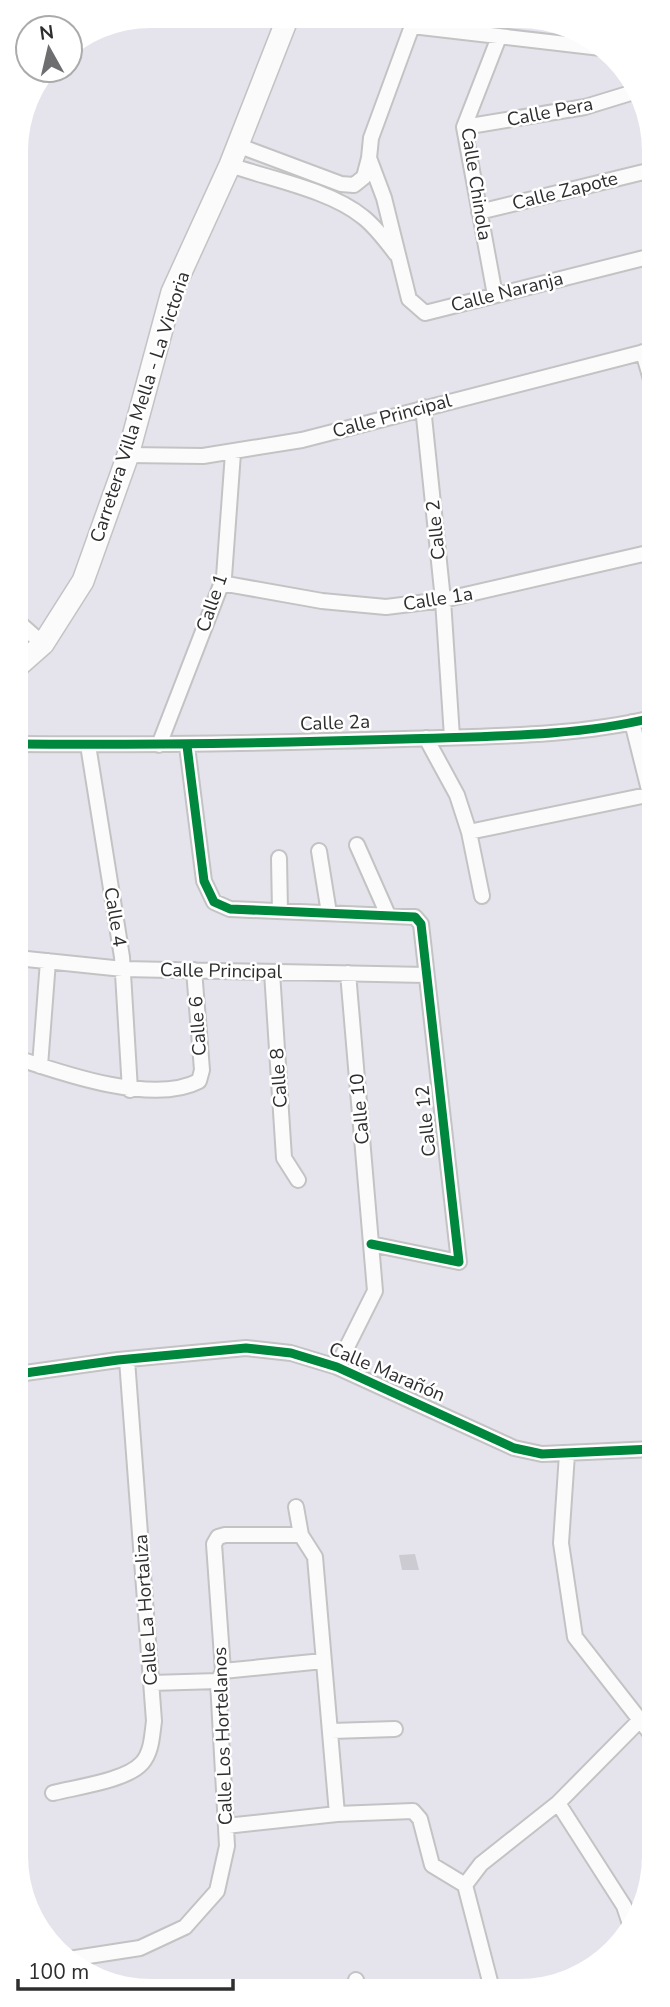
<svg xmlns="http://www.w3.org/2000/svg" width="670" height="2007" viewBox="0 0 670 2007" font-family="'Nunito Sans',sans-serif">
<style>
.building{fill:#cccbd1}
.lines{fill:none;stroke-linecap:round;stroke-linejoin:round}
.street-casing{stroke:#c3c3c4;stroke-width:18}
.secondary-casing{stroke:#c3c3c4;stroke-width:24}
.street{stroke:#fbfbfc;stroke-width:14}
.secondary{stroke:#fbfbfc;stroke-width:21}
.cycleway-casing{stroke:#fff;stroke-width:13}
.cycleway{stroke:#00873e;stroke-width:9}
.labels{text-anchor:middle;dominant-baseline:central;stroke-width:5;stroke-linejoin:round;paint-order:stroke}
.street-label{font-size:19px;fill:#2e2e2e;stroke:#fff}
</style>
<rect width="100%" height="100%" fill="#e5e4ec"/>
<!-- building -->
<path class="building" d="M415,1554L419,1570H402L399,1555Z"/>
<g class="lines">
<!-- street casing -->
<g class="street-casing">
<path id="street" d="M415,18L371,138L369,158L384,198L409,299L425,313L652,256
M412,26L601,48
M464,127L585,107L634,92
M237,145L341,184L354,185L364,177L369,158
M230,165C270,179 330,190 363,217C376,227 386,241 396,254
M479,212L652,170
M495,295L464,127L499,37
M643,352L652,383
M423,407L443,600L452,737
M128,455L203,456L302,440L652,350
M221,583L322,601L386,607L443,600L652,552
M17,621L43,644
M632,722L650,794
M426,738L457,795L469,832L652,794
M17,744C146,745 275,743 404,739C484,736 575,737 652,718
M88,745L122,957L130,1090
M159,745L224,577L233,453
M187,746L204,881L214,902L230,909L415,917L421,924L459,1262L371,1244
M469,832L482,896
M357,845L388,915
M319,851L329,913
M279,858L280,911
M17,958L123,969L426,975
M272,972L284,1158L298,1180
M17,1058C64,1074 154,1105 199,1081L202,1070L194,970
M40,1066L48,961
M337,1367L375,1291L348,973
M18,1374L118,1360L246,1348L291,1353L337,1367L514,1448L542,1454L653,1449
M567,1454L561,1543L575,1637L654,1738
M296,1507L301,1535L315,1557L337,1814
M223,1671L323,1661
M151,1683L218,1681
M331,1731L395,1729
M53,1793C76,1787 126,1781 142,1763C152,1752 152,1735 154,1721L127,1360
M558,1803L624,1906L630,1924
M226,1826L337,1814L413,1811L420,1819L432,1865L465,1885
M69,1959L140,1948L185,1927L217,1891L227,1846L218,1681L223,1671L214,1544L218,1537L225,1535H301
M354,1989L356,1980
M492,1989L465,1885L481,1864L558,1803L639,1721"/>
</g>
<!-- secondary casing -->
<g class="secondary-casing">
<path id="secondary" d="M17,667L43,644L83,581L128,455L172,292L230,165L288,17"/>
</g>
<!-- street -->
<use href="#street" class="street"/>
<!-- secondary -->
<use href="#secondary" class="secondary"/>
<!-- cycleway casing -->
<g class="cycleway-casing">
<path id="cycleway" d="M17,744C146,745 275,743 404,739C484,736 575,737 652,718
M187,746L204,881L214,902L230,909L415,917L421,924L459,1262L371,1244
M18,1374L118,1360L246,1348L291,1353L337,1367L514,1448L542,1454L653,1449"/>
</g>
<!-- cycleway -->
<use href="#cycleway" class="cycleway"/>
</g>
<g class="labels">
<!-- street labels -->
<g class="street-label">
<text transform="translate(550 112) rotate(-11)">Calle Pera</text>
<text transform="translate(476 184) rotate(81)">Calle Chinola</text>
<text transform="translate(565 191) rotate(-14)">Calle Zapote</text>
<text transform="translate(507 292) rotate(-14)">Calle Naranja</text>
<text transform="translate(140 407) rotate(-72)">Carretera Villa Mella - La Victoria</text>
<text transform="translate(392 416) rotate(-15)">Calle Principal</text>
<text transform="translate(436 530) rotate(-96)">Calle 2</text>
<text transform="translate(438 599) rotate(-9)">Calle 1a</text>
<text transform="translate(212 603) rotate(-71)">Calle 1</text>
<text transform="translate(335 723) rotate(-2)">Calle 2a</text>
<text transform="translate(115 917) rotate(81)">Calle 4</text>
<text transform="translate(221 971) rotate(1)">Calle Principal</text>
<text transform="translate(198 1026) rotate(-94)">Calle 6</text>
<text transform="translate(279 1078) rotate(-94)">Calle 8</text>
<text transform="translate(360 1109) rotate(-95)">Calle 10</text>
<text transform="translate(426 1121) rotate(-96)">Calle 12</text>
<text transform="translate(387 1372) rotate(23)">Calle Marañón</text>
<text transform="translate(146 1610) rotate(-94)">Calle La Hortaliza</text>
<text transform="translate(223 1736) rotate(-92)">Calle Los Hortelanos</text>
</g>
</g>
<!-- crop -->
<path d="M0 0H670V2007H0ZM151 28H519A123 123 0 0 1 642 151V1856A123 123 0 0 1 519 1979H151A123 123 0 0 1 28 1856V151A123 123 0 0 1 151 28Z" fill="#fff" fill-rule="evenodd"/>
<!-- north arrow -->
<g transform="translate(49 49) rotate(352)"><circle r="33" fill="#ffffff" stroke="#ababab" stroke-width="2"/>
<path d="M0-5L12 26L0 18L-12 26Z" fill="#6e6e70"/>
<text y="-10" font-size="19" font-weight="bold" text-anchor="middle" fill="#2e2e2e">N</text>
</g>
<!-- scale -->
<path d="M18 1979v10h215v-10" fill="none" stroke="#2e2e2e" stroke-width="3.5"/>
<text x="28" y="1979" font-size="21" fill="#2e2e2e" stroke="#ffffff" stroke-width="5" paint-order="stroke">100 m</text>
</svg>
